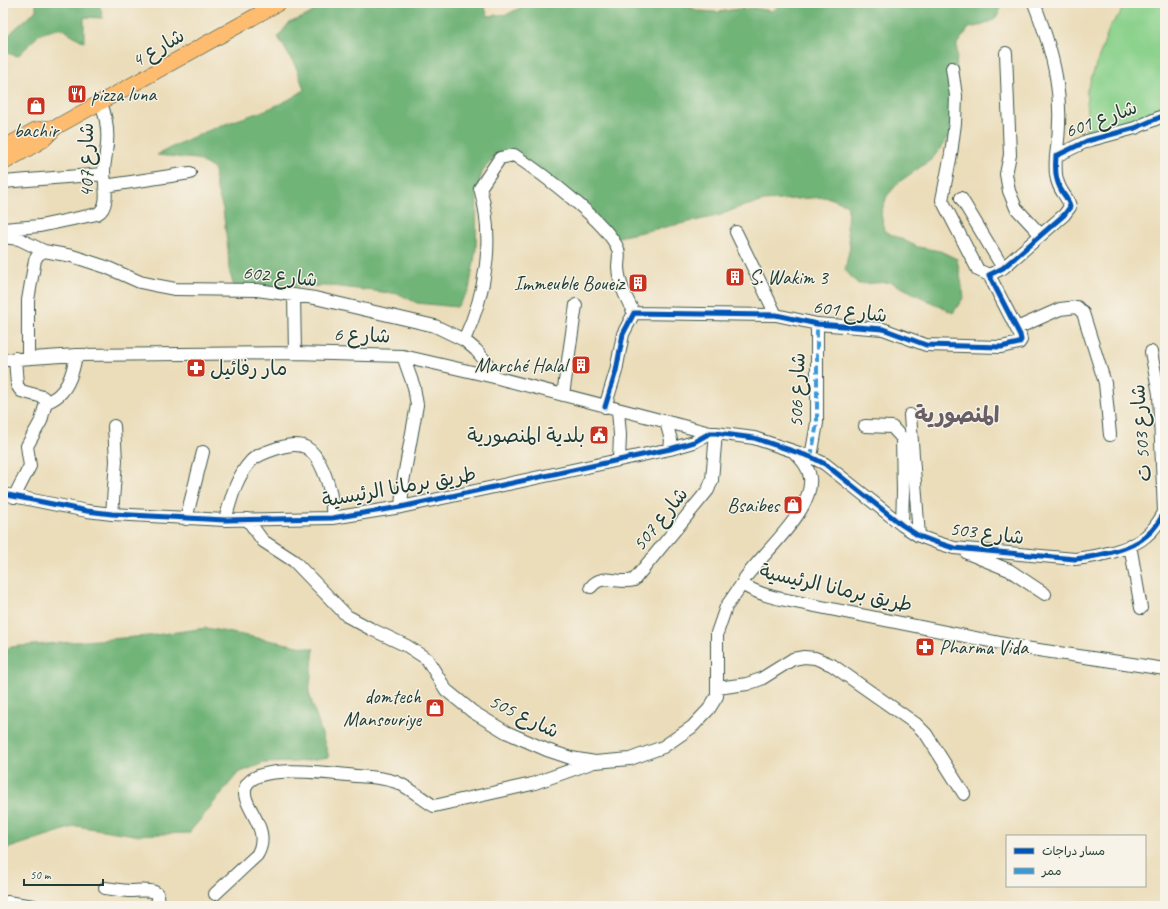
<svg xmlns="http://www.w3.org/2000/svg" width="1168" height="909" viewBox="0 0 1168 909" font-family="Caveat,'Playpen Sans Arabic',sans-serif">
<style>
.green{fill:#8cd28d;stroke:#568860}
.forest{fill:#71b478;stroke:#487856}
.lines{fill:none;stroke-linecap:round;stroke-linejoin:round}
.minor-casing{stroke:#3e5548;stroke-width:14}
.major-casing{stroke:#3e5548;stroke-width:16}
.minor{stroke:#fff;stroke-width:12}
.major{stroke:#fdbc70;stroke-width:15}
.quiet{stroke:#3a99d8;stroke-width:4;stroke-dasharray:8 4;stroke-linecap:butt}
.cycleway-casing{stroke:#f7f3e8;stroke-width:8}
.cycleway{stroke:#0057b8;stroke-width:5}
.labels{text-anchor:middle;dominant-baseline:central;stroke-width:3;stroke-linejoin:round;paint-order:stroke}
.street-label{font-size:20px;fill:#1f3d34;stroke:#f7f3e8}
.poi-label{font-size:20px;fill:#1f3d34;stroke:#f7f3e8;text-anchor:end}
.quarter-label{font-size:22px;font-weight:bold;fill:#686066;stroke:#f7f3e8}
</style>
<rect width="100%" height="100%" fill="#f7f3e8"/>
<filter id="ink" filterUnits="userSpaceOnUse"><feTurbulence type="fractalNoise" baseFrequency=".025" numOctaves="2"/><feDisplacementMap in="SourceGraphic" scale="8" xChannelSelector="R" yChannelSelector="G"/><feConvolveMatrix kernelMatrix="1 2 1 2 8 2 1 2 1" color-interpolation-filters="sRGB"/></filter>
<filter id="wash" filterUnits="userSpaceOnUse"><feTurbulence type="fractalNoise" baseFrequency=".012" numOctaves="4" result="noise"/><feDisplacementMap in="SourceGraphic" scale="16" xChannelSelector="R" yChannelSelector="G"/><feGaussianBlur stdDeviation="0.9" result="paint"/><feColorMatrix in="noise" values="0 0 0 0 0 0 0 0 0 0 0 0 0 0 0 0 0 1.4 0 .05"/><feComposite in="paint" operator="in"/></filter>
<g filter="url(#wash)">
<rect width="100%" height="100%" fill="#ebddba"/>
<!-- green -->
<path class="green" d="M1123,3H1165V94L1157,117L1086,136L1087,90L1110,26L1120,14Z"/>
<!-- forest -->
<path class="forest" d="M36,3H99L103,18L84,17V42L61,28L40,34L18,56L3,52C3,33 24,23 36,10Z
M327,3H483L488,16L508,14L529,3H680L699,11L718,12L737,9L754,8L772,11L783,3H1002C999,22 986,25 969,28L957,44L955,129L932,159L899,182L887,196L881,213L884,231L918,247L940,251L957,259L964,297L953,313L891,282L858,284L845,270L850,246L847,227L848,205L827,197L764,201L737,208L718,216L613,238L530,163L495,157L483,170L477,189L476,249L469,290L457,307L417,303L399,294L332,286L234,287L229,270L228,250L223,209L216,187L214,169L197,159L157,155C180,142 206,131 231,122C257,113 282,106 304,90L297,69L278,37L289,23L306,16Z
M206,628L314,649L309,693L329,757L296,762L264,763L238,773L189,833L135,835L76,826L3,850V661L9,647L148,636Z"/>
</g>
<g filter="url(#ink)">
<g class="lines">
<!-- minor casing -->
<g class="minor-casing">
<path id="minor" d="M1034,3C1055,57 1065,98 1056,156
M1006,53L1010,155L1006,174L1009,191L1016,208L1040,234
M952,68L956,96L955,123L951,154L942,200L978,270L989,275
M3,182L104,174
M105,186L190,173
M961,198L1003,268
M3,229L40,226L97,214C111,207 104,183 104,171C104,164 106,158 106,152C109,135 107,119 101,103
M736,232L776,315
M3,237L19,239L44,251L72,256L106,267L140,282L154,285L175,289L257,290L315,298L435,326L464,340L476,350L487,363L494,377
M294,295L295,353
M1017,328L1060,309L1077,307L1083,313L1105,383L1110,435
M464,340C486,293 495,239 480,188L500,158L514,155C540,172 607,222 618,249C620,254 618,262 618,267C619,284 626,298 634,313
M1151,352L1159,394L1164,512
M28,358V300L35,260L38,255L44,251
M3,360L76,355L295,353L403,356L494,377L710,433
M563,395L576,305
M46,402C67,396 73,373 76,355
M605,407L616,371L623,334L634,313L776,315L817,324L883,329L926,345L1001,347L1019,343L1021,340L1020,335L989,275L1003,268L1064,215L1070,207C1069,200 1066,198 1063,193C1055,181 1055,170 1056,156L1087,141L1135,128L1165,115
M618,410L620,435L619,460
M910,415L919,536
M666,422L671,440L670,449
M865,426L892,427L902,438L903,492L902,525
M794,452C801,459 809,467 810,478C814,510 763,553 745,578L742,584C756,593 770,597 786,600L1025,648L1165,669
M811,457L817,423V324
M3,494L87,511L112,514L225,520L332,518L401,507L670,449L694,442L710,433H716L754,438L811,457L825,464L902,525L919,536L935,542L954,548L1075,559C1095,557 1131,550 1146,536C1155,529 1160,520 1165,511
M14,497L30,466L27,446L41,421L46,402L43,397L21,391L17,385L15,358
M401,507L403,482L417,405L414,387L403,356
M112,514L116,461L114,426
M186,519L203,452
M247,519L263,541L294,561L347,616L371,629L407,646L427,659L446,690L473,712L506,732L547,750L571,758L595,762L630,759L663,747L692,727L709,709L717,696V633L726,607L742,584
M225,520C231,499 236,477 251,461C258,454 269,451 278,448C303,440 313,447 323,470C330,487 333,500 332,518
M1130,545L1141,608
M967,553L1009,570L1045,594
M591,587C602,572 619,585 634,580L708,490L712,480L716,433
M717,688L747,684L761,679L793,659L804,657L815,658L832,665L916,724L926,734L964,794
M105,888C114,889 122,891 131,891C139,891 168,886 155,906
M215,894L257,855C274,827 238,805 246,786C257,762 335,774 357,776C370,777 383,777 396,782C409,787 422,799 434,806L532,784L594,762
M3,906L7,902L34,906"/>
</g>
<!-- major casing -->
<g class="major-casing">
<path id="major" d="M3,148L35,130L56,127
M3,163L43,140L56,127L279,3"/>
</g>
<!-- minor -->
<use href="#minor" class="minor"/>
<!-- major -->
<use href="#major" class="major"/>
<!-- quiet -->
<path class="quiet" d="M811,457L817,423V324"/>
<!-- cycleway casing -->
<g class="cycleway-casing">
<path id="cycleway" d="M605,407L616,371L623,334L634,313L776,315L817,324L883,329L926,345L1001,347L1019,343L1021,340L1020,335L989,275L1003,268L1064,215L1070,207C1069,200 1066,198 1063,193C1055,181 1055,170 1056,156L1087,141L1135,128L1165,115
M3,494L87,511L112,514L225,520L332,518L401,507L670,449L694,442L710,433H716L754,438L811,457L825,464L902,525L919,536L935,542L954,548L1075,559C1095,557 1131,550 1146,536C1155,529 1160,520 1165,511"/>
</g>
<!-- cycleway -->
<use href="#cycleway" class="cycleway"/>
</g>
</g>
<!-- icons -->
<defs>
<g id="restaurant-square" transform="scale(1)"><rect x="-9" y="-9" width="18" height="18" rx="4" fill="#c8321e" stroke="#f7f3e8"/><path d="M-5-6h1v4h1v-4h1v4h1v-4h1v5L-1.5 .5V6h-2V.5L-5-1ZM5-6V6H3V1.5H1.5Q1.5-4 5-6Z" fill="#fff"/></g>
<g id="shop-square" transform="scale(1)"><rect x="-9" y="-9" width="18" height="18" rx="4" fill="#c8321e" stroke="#f7f3e8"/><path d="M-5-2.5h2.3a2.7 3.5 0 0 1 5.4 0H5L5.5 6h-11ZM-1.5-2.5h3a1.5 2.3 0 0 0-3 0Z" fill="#fff"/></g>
<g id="building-square" transform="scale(1)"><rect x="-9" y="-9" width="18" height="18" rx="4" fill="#c8321e" stroke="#f7f3e8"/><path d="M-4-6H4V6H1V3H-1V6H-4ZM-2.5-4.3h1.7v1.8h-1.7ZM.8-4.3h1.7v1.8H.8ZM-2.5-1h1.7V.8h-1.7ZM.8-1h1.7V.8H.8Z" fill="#fff"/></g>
<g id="pharmacy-square" transform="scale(1)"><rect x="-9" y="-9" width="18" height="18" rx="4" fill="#c8321e" stroke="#f7f3e8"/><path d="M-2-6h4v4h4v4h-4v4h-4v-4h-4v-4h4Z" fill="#fff"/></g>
<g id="civic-square" transform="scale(1)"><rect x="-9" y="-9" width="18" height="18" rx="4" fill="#c8321e" stroke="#f7f3e8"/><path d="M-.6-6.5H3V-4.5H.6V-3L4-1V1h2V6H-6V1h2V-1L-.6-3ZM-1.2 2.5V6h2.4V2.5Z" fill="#fff"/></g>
</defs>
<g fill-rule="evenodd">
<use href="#restaurant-square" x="77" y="94"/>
<use href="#shop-square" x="36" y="106"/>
<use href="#building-square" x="735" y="277"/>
<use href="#building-square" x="638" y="283"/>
<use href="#building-square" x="581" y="365"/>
<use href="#pharmacy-square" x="196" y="368"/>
<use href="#civic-square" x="599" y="435"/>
<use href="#shop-square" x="793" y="505"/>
<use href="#pharmacy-square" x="925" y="647"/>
<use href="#shop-square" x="435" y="708"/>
</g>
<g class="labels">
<!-- street labels -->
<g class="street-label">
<text transform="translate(158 48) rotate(-30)">شارع 4</text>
<text transform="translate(1101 119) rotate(-20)">شارع 601</text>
<text transform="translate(86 160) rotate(-90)">شارع 407</text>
<text transform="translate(280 276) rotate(6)">شارع 602</text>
<text transform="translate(850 311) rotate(7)">شارع 601</text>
<text transform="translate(362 335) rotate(2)">شارع 6</text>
<text transform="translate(797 390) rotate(-88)">شارع 506</text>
<text transform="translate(1141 433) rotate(-94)">شارع 503 ت</text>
<text transform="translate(399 487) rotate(-10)">طريق برمانا الرئيسية</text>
<text transform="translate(660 519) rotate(-51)">شارع 507</text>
<text transform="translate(987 533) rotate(7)">شارع 503</text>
<text transform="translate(836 588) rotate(13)">طريق برمانا الرئيسية</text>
<text transform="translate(524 716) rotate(26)">شارع 505</text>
</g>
<!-- poi labels -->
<g class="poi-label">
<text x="91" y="94" text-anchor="start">pizza luna</text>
<text x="36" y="130" text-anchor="middle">bachir</text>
<text x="749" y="277" text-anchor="start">S. Wakim 3</text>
<text x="624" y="283">Immeuble Boueiz</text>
<text x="567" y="365">Marché Halal</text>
<text x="210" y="368" text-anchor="start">مار رفائيل</text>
<text x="585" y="435">بلدية المنصورية</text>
<text x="779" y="505">Bsaibes</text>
<text x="939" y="647" text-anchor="start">Pharma Vida</text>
<text x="421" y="696">domtech<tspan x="421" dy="23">Mansouriye</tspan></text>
</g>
<!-- quarter labels -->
<g class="quarter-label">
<text x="957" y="415">المنصورية</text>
</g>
</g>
<!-- margin -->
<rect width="1168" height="909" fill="none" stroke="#f7f3e8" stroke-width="16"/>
<!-- legend -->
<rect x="1006" y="835" width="140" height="52" fill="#f7f3e8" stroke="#a1aaa0"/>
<rect x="1014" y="848" width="20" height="6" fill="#0057b8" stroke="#a1aaa0"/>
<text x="1042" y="855" font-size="12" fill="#1f3d34">مسار دراجات</text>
<rect x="1014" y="868" width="20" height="6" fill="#3a99d8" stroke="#a1aaa0"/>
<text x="1042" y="875" font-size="12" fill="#1f3d34">ممر</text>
<!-- scale -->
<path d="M24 879v6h79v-6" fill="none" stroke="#1f3d34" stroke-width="2"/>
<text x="30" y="879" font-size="12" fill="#1f3d34" stroke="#f7f3e8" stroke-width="3" paint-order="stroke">50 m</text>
</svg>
